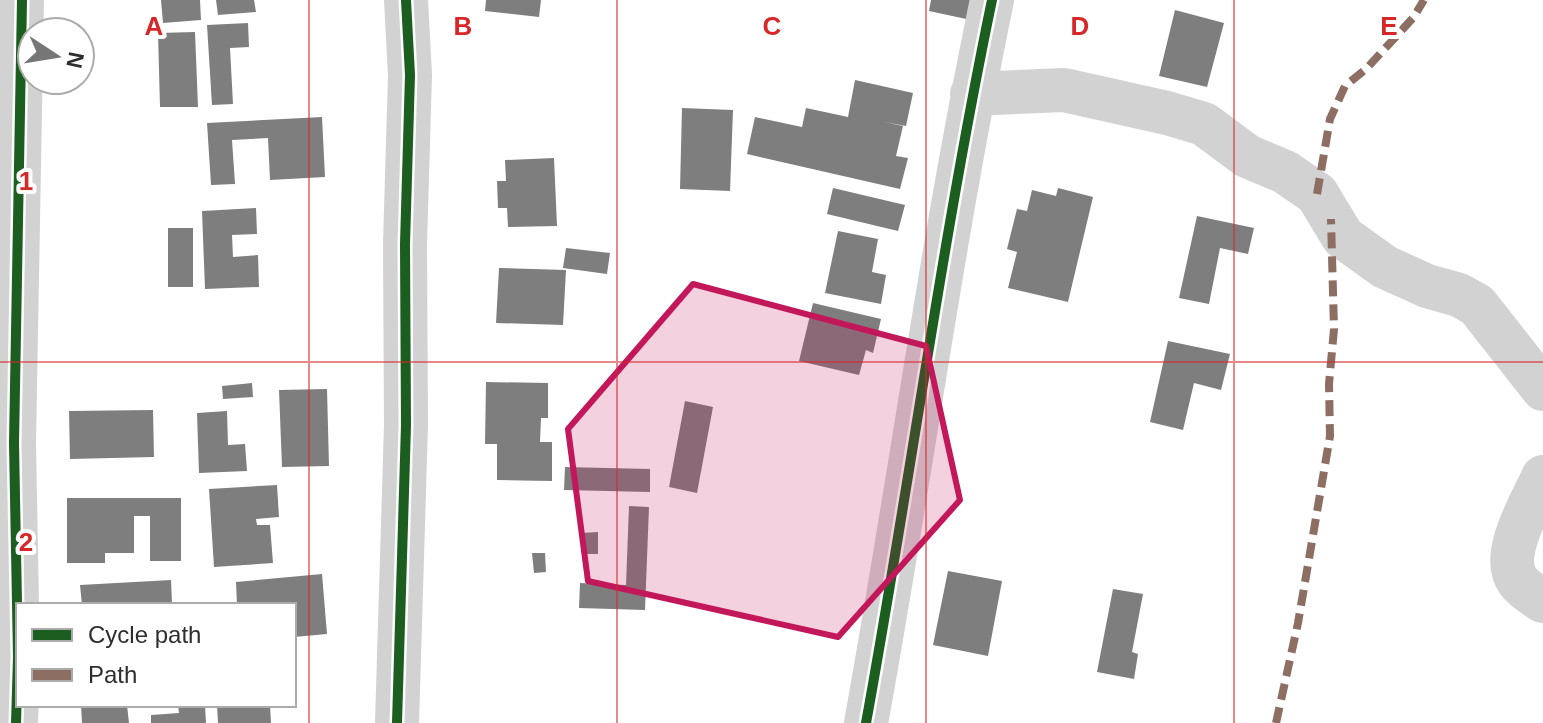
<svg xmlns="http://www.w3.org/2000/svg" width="1543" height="723" viewBox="0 0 1543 723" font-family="Helvetica,sans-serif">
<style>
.building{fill:#7e7e7e}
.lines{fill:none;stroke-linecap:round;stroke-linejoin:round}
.minor{stroke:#d2d2d2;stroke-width:44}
.quiet{stroke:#8d6e63;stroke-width:8;stroke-dasharray:16 8;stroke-linecap:butt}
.cycleway-casing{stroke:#fff;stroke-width:15}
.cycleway{stroke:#1b5e20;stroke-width:10}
.marked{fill:#c2185b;fill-opacity:0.2;stroke:#c2185b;stroke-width:6;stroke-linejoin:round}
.grid{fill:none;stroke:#d62828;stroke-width:2;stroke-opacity:0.55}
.grid-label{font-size:26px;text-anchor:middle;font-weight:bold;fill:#d62828;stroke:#fff;stroke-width:8;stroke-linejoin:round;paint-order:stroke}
</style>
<rect width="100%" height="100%" fill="#fff"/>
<!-- building -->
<path class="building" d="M161,0H200L201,20L163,23Z
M216,0H254L256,12L218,15Z
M486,0H541L539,17L485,11Z
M931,0H975L971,20L929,11Z
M1175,10L1224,23L1207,87L1159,76Z
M248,23L249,47L230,48L233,104L212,105L207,25Z
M195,32L198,107H160L158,33Z
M855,80L913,93L906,126L884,122L903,126L896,156L908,158L900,189L747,154L755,117L802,127L806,108L848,117Z
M682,108L733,110L730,191L680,189Z
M322,117L325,177L270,180L268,138L232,140L235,184L211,185L207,123Z
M554,158L557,226L508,227L507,208H498L497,181H506L505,160Z
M833,188L905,205L898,231L827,214Z
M1058,188L1093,197L1068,302L1008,288L1017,252L1007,249L1017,209L1027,211L1032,190L1056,196Z
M256,208L257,234L232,235L233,257L258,255L259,287L205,289L202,211Z
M1197,216L1254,228L1248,254L1220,248L1209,304L1179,298Z
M168,228H193V287H168Z
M838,231L878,239L872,272L886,275L881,304L825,293Z
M566,248L610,253L607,274L563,268Z
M499,268L566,270L563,325L496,323Z
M813,303L881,319L873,353L866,350L859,375L799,361Z
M1168,341L1230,354L1221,390L1194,383L1183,430L1150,422Z
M486,382L548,383V418H541L540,442H552V481L497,480V444H485Z
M252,383L253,397L223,399L222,386Z
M327,389L329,466L282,467L279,390Z
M685,401L713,407L697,493L669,487Z
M153,410L154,457L70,459L69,411Z
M227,411L228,445L245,444L247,471L199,473L197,413Z
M565,467L650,469V492L564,490Z
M277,485L279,517L256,519L257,525H270L273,563L214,567L209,489Z
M67,498H181V561H150V516H134V553H105V563H67Z
M629,506L649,507L645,610L579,608L580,583L626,585Z
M598,532V554H582L581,533Z
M532,553H545L546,572L534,573Z
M948,571L1002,581L988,656L933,645Z
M322,574L327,634L294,637V605H237L236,582Z
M171,580L172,603L82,605L80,585Z
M1113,589L1143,594L1132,652L1138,654L1134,679L1097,672Z
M81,705H127L129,723H82Z
M178,705H205L206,723H151V715L179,713Z
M217,705H270L271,723H218Z"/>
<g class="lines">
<!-- minor -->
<path class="minor" d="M972,94L1064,90L1167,113L1204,124L1247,156L1285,172L1317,194L1343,237L1385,267L1427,286L1459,295L1477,305L1543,389
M1543,477C1532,502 1499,555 1518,581C1523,588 1535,596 1543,601
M16,723L18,657L14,443L22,0
M397,723L406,425L405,244L410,75L406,0
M866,723C910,482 942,240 992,0"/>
<!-- quiet -->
<path class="quiet" d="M1317,194L1330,119L1345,86L1366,69L1413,18L1424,0
M1276,723L1298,623L1330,436L1329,384L1334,329L1331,219"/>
<!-- cycleway casing -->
<g class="cycleway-casing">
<path id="cycleway" d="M16,723L18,657L14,443L22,0
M397,723L406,425L405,244L410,75L406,0
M866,723C910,482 942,240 992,0"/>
</g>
<!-- cycleway -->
<use href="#cycleway" class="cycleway"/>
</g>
<!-- marked area -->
<path class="marked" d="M693,284L926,346L960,500L838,637L588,581L568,429Z"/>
<!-- grid -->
<path class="grid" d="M309,0V723M617,0V723M926,0V723M1234,0V723M0,362H1543"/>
<g class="grid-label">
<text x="154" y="35">A</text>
<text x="463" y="35">B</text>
<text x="772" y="35">C</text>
<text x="1080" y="35">D</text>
<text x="1389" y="35">E</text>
<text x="26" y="190">1</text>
<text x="26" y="551">2</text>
</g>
<!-- legend -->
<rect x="16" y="603" width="280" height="104" fill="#ffffff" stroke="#ababab" stroke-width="2"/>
<rect x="32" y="629" width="40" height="12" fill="#1b5e20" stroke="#ababab" stroke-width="2"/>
<text x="88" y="643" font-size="24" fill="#2d2d2d">Cycle path</text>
<rect x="32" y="669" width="40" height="12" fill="#8d6e63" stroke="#ababab" stroke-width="2"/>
<text x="88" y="683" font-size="24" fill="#2d2d2d">Path</text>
<!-- north arrow -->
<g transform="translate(56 56) rotate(102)"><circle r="38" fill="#ffffff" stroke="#ababab" stroke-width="2"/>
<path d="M0-6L14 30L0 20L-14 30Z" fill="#767676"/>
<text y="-12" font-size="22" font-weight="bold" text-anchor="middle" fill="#2d2d2d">N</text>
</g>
</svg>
